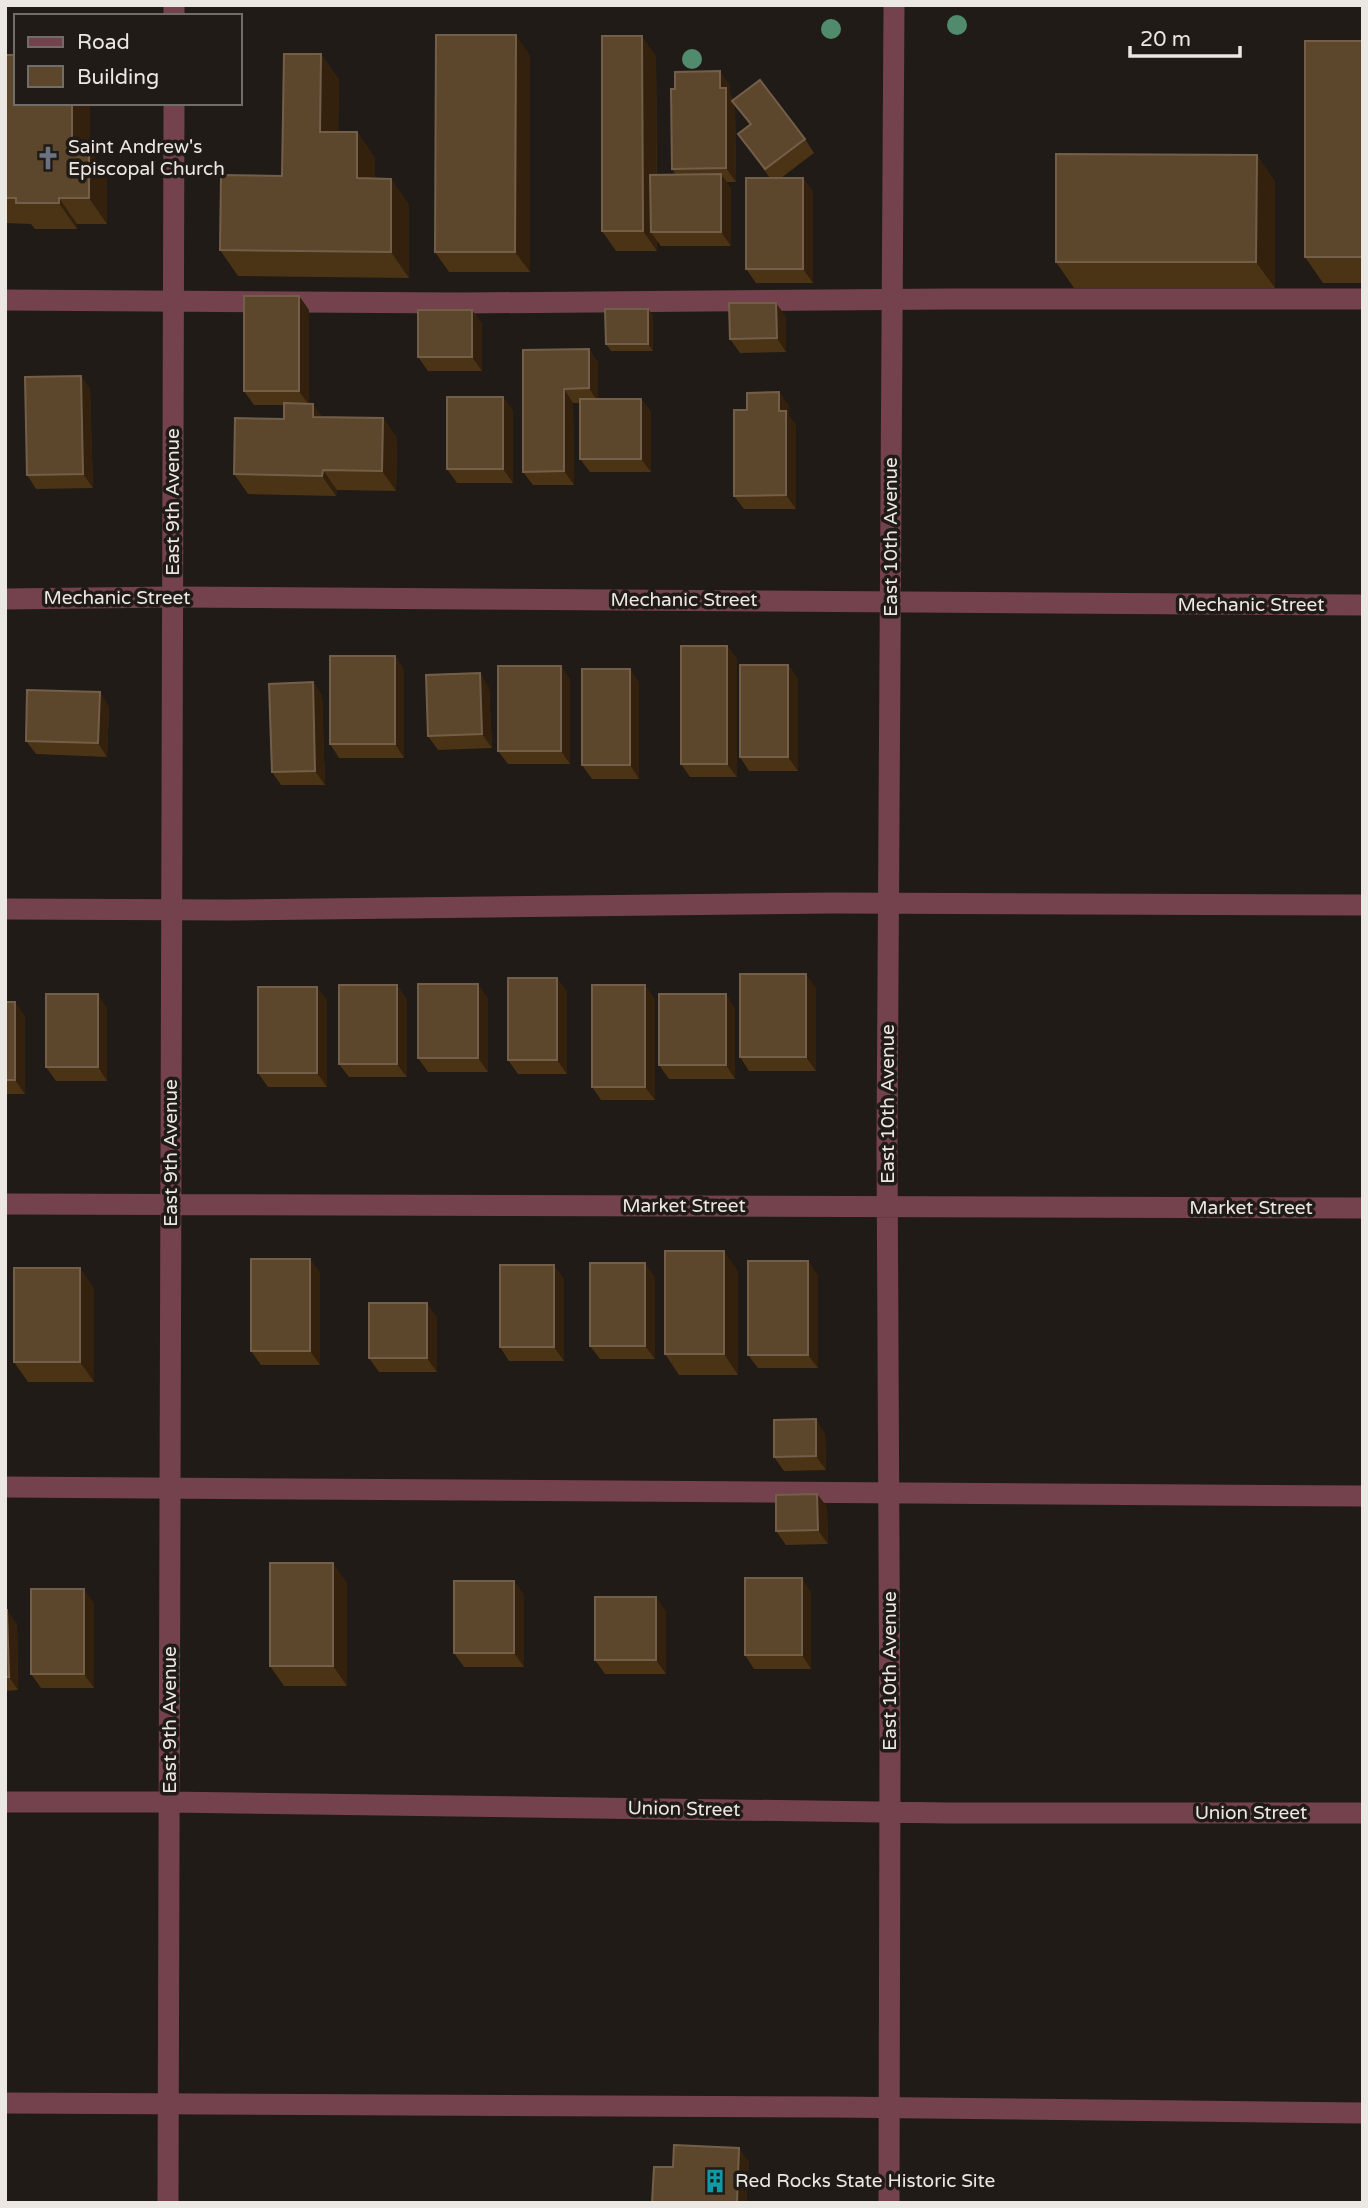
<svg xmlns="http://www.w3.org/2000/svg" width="1368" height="2208" viewBox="0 0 1368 2208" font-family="'Varela Round',sans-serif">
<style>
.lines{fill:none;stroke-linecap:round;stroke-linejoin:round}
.service{stroke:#74424c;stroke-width:21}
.minor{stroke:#74424c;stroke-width:21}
.tertiary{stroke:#74424c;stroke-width:21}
.tree{fill:#518b6d}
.wall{fill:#4b3316}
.shaded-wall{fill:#33210d}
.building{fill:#5c462c;stroke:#735f49;stroke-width:2}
.labels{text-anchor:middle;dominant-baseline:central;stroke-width:7;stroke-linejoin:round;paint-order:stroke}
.poi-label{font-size:19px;fill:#ebe7e3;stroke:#201b16;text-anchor:start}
.street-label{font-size:19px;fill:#ebe7e3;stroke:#201b16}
</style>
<rect width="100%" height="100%" fill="#201b16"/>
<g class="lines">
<!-- service -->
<path class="service" d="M5,300L463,303L948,299H1363
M5,909L230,910L833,903L1363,905
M5,1487L1363,1496
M5,2103L833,2107L1363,2113"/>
<!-- minor -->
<path class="minor" d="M174,5V16
M5,1204L1363,1208
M5,1802H169L949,1813H1363
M168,2203L174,103
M889,2203L890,1749L887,1145L894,5"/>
<!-- tertiary -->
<path class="tertiary" d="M5,599L172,597L1363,605"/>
</g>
<!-- trees -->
<g class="tree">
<circle cx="957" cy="25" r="10"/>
<circle cx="831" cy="29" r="10"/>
<circle cx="692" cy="59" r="10"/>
</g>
<!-- wall -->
<path class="wall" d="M1363,41V283H1323L1305,257Z
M321,54L339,80L338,132H357L375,158V179H391L409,205V278L238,276L220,250L282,176Z
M6,55L16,103H90V150L107,175V224H77V229H35L31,224L5,223Z
M530,55V272H449L435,252Z
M656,56L657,175H676L672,169L730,85V94L734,100L805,139L814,153L781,178H803L813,192V283H756L746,269L770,178L738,134L750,125L735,105L736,182H726L731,188V246H661L657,241V251H616L602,231Z
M1275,181V288H1074L1056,262Z
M299,296L309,310V404L323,417L383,418L397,438L396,491L337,490L336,496L248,494L234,474L284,419V405H254L244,391Z
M648,309L653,316V351H611L606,344Z
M472,310L482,324V371H428L418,357Z
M786,317V352L740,353L730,339Z
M589,349L598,363V399H641L651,412V472H590L580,459V403H573L574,485H533L523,472V350Z
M81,376L90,389L93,488L36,489L27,475Z
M779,392L789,406V416L796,425V509H744L734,496Z
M503,397L513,411V483H457L447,469Z
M727,646L737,659V777H690L681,764Z
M395,656L404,670V758H339L330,744Z
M788,665L798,679V771H749L740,757Z
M561,666L570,680V764H508L498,751Z
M630,669L639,683V779H592L582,765Z
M313,682L322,696L325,785H281L272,772Z
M489,687L492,748L438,750L428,736Z
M109,706L107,757L36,754L26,741Z
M816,988V1071H749L740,1057Z
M567,991V1074H518L508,1060Z
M488,998V1072H428L418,1058Z
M407,999V1077H349L339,1064Z
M655,999V1100H601L592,1087Z
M327,1000V1087H268L258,1073Z
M5,1002L25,1016V1094H5Z
M107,1008V1081H56L46,1067Z
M735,1008V1079H669L659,1065Z
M80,1268L94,1289V1382H28L14,1362Z
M738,1271V1375H679L665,1354Z
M320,1272V1365H261L251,1351Z
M818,1275V1368H758L748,1355Z
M655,1277V1359H600L590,1346Z
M564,1279V1361H509L500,1347Z
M437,1317V1372H379L369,1358Z
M825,1433L826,1470L784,1471L774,1457Z
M817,1494L827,1507L828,1544L786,1545L776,1531Z
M347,1583V1686H284L270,1666Z
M811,1592V1669H754L745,1655Z
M524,1594V1667H464L454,1653Z
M94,1603V1688H41L31,1674Z
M5,1610L17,1624L18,1690L5,1691Z
M666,1611V1674H605L595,1660Z"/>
<!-- shaded-wall -->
<path class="shaded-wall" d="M516,35L530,55V272L515,252Z
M642,36L656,56L657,232H651L657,241V251L643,231Z
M321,54L339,80L338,158L320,132Z
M720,71L730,85V94L735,102L736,182L726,168L720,88Z
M72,103H90V150L107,175V224L89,198L72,149Z
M357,132L375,158V204L357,178Z
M1257,155L1275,181V288L1256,262Z
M721,174L731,188V246L721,232Z
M803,178L813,192V283L803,269Z
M391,179L409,205V278L391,252Z
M59,198L77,224V229L59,203Z
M299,296L309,310V405L299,391Z
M776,303L786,317V352L777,338Z
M648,309L653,316V351L648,344Z
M472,310L482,324V371L472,357Z
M589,349L598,363V402L589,388Z
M81,376L90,389L93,488L83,474Z
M564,389L573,403L574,485L564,471Z
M779,392L789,406V416L796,425V509L786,495L779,411Z
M503,397L513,411V483L503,469Z
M641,399L651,412V472L641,459Z
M313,404L327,424L313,417Z
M383,418L397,438L396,491L382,471Z
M323,470L337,490L336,496L322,476Z
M727,646L737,659V777L727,764Z
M395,656L404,670V758L395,744Z
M788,665L798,679V771L788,757Z
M561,666L570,680V764L561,751Z
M630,669L639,683V779L630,765Z
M480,673L489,687L492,748L482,734Z
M313,682L322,696L325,785L315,771Z
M100,692L109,706L107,757L98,743Z
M806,974L816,988V1071L806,1057Z
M557,978L567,991V1074L557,1060Z
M478,984L488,998V1072L478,1058Z
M397,985L407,999V1077L397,1064Z
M645,985L655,999V1100L645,1087Z
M317,987L327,1000V1087L317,1073Z
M98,994L107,1008V1081L98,1067Z
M726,994L735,1008V1079L726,1065Z
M15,1002L25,1016V1094L15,1080Z
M724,1251L738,1271V1375L724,1354Z
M310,1259L320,1272V1365L310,1351Z
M808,1261L818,1275V1368L808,1355Z
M645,1263L655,1277V1359L645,1346Z
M554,1265L564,1279V1361L554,1347Z
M80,1268L94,1289V1382L80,1362Z
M427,1303L437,1317V1372L427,1358Z
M816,1419L825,1433L826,1470L816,1456Z
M817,1494L827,1507L828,1544L818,1530Z
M333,1563L347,1583V1686L333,1666Z
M802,1578L811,1592V1669L802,1655Z
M514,1581L524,1594V1667L514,1653Z
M84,1589L94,1603V1688L84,1674Z
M656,1597L666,1611V1674L656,1660Z
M7,1610L17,1624L18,1690L9,1677Z
M739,2148L749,2162L747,2203H737Z"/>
<!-- building -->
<path class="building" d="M436,35H516L515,252H435Z
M602,36H642L643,231H602Z
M1305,41H1363V257H1305Z
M284,54H321L320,132H357V178L391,179V252L220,250L221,175L282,176Z
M6,55H16V103H72V149H89V198H59V203H16V198H5Z
M720,71V88H726V168L672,169L671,89H675V72Z
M760,80L805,139L765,169L738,134L751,124L732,101Z
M1056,154L1257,155L1256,262H1056Z
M721,174V232H651L650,175Z
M746,178H803V269H746Z
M244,296H299V391H244Z
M729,303H776L777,338L730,339Z
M605,309H648V344H606Z
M418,310H472V357H418Z
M589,349V388L564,389V471L523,472V350Z
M81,376L83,474L27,475L25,377Z
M779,392V411H786V495L734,496V410H747V393Z
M447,397H503V469H447Z
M580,399H641V459H580Z
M284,403L313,404V417L383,418L382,471L323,470L322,476L234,474L235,418L284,419Z
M681,646H727V764H681Z
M330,656H395V744H330Z
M740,665H788V757H740Z
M498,666H561V751H498Z
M582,669H630V765H582Z
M480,673L482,734L428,736L426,675Z
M313,682L315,771L272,772L269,684Z
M27,690L100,692L98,743L26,741Z
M740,974H806V1057H740Z
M508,978H557V1060H508Z
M418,984H478V1058H418Z
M339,985H397V1064H339Z
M592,985H645V1087H592Z
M258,987H317V1073H258Z
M46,994H98V1067H46Z
M659,994H726V1065H659Z
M5,1002H15V1080H5Z
M665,1251H724V1354H665Z
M251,1259H310V1351H251Z
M748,1261H808V1355H748Z
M590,1263H645V1346H590Z
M500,1265H554V1347H500Z
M14,1268H80V1362H14Z
M369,1303H427V1358H369Z
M816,1419V1456L774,1457V1420Z
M817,1494L818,1530L776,1531V1495Z
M270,1563H333V1666H270Z
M745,1578H802V1655H745Z
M454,1581H514V1653H454Z
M31,1589H84V1674H31Z
M595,1597H656V1660H595Z
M5,1610H7L9,1677H5Z
M674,2145L739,2148L737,2203H652L654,2167H673Z"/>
<!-- icons -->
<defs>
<g id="church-bare" transform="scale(1.89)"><path d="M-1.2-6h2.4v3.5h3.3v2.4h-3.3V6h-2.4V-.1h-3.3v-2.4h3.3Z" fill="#6b7280" stroke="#201b16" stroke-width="2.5" paint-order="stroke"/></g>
<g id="building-bare" transform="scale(1.89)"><path d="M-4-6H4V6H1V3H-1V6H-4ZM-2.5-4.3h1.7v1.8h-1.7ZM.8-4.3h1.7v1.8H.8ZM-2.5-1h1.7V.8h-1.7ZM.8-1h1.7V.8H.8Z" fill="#0f9aa8" stroke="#201b16" stroke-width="2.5" paint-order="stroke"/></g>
</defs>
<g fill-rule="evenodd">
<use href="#church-bare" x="48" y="158"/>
<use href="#building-bare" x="715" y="2181"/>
</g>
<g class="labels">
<!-- poi labels -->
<g class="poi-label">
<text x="68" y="147">Saint Andrew's<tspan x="68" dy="22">Episcopal Church</tspan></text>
<text x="735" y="2181">Red Rocks State Historic Site</text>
</g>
<!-- street labels -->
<g class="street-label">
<text transform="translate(173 502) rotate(-90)">East 9th Avenue</text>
<text transform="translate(891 537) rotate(-90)">East 10th Avenue</text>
<text x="117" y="598">Mechanic Street</text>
<text x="684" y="600">Mechanic Street</text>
<text x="1251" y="605">Mechanic Street</text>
<text transform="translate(888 1104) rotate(-90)">East 10th Avenue</text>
<text transform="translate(171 1153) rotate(-90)">East 9th Avenue</text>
<text x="684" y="1206">Market Street</text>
<text x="1251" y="1208">Market Street</text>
<text transform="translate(890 1671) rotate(-90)">East 10th Avenue</text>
<text transform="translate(170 1720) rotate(-90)">East 9th Avenue</text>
<text transform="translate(684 1809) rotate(1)">Union Street</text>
<text x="1251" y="1813">Union Street</text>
</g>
</g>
<!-- border -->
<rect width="1368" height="2208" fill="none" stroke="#ebe7e3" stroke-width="14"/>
<!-- legend -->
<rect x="14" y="14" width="228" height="91" fill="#201b16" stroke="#716d68" stroke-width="2"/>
<rect x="28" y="37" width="35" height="10" fill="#74424c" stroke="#716d68" stroke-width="2"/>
<text x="77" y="49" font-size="21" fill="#ebe7e3">Road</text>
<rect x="28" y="66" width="35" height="21" fill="#5c462c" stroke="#716d68" stroke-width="2"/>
<text x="77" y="84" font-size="21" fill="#ebe7e3">Building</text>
<!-- scale -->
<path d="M1130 46v10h110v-10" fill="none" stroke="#ebe7e3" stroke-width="3.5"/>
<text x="1140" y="46" font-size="21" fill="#ebe7e3" stroke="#201b16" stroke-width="5" paint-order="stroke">20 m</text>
</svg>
